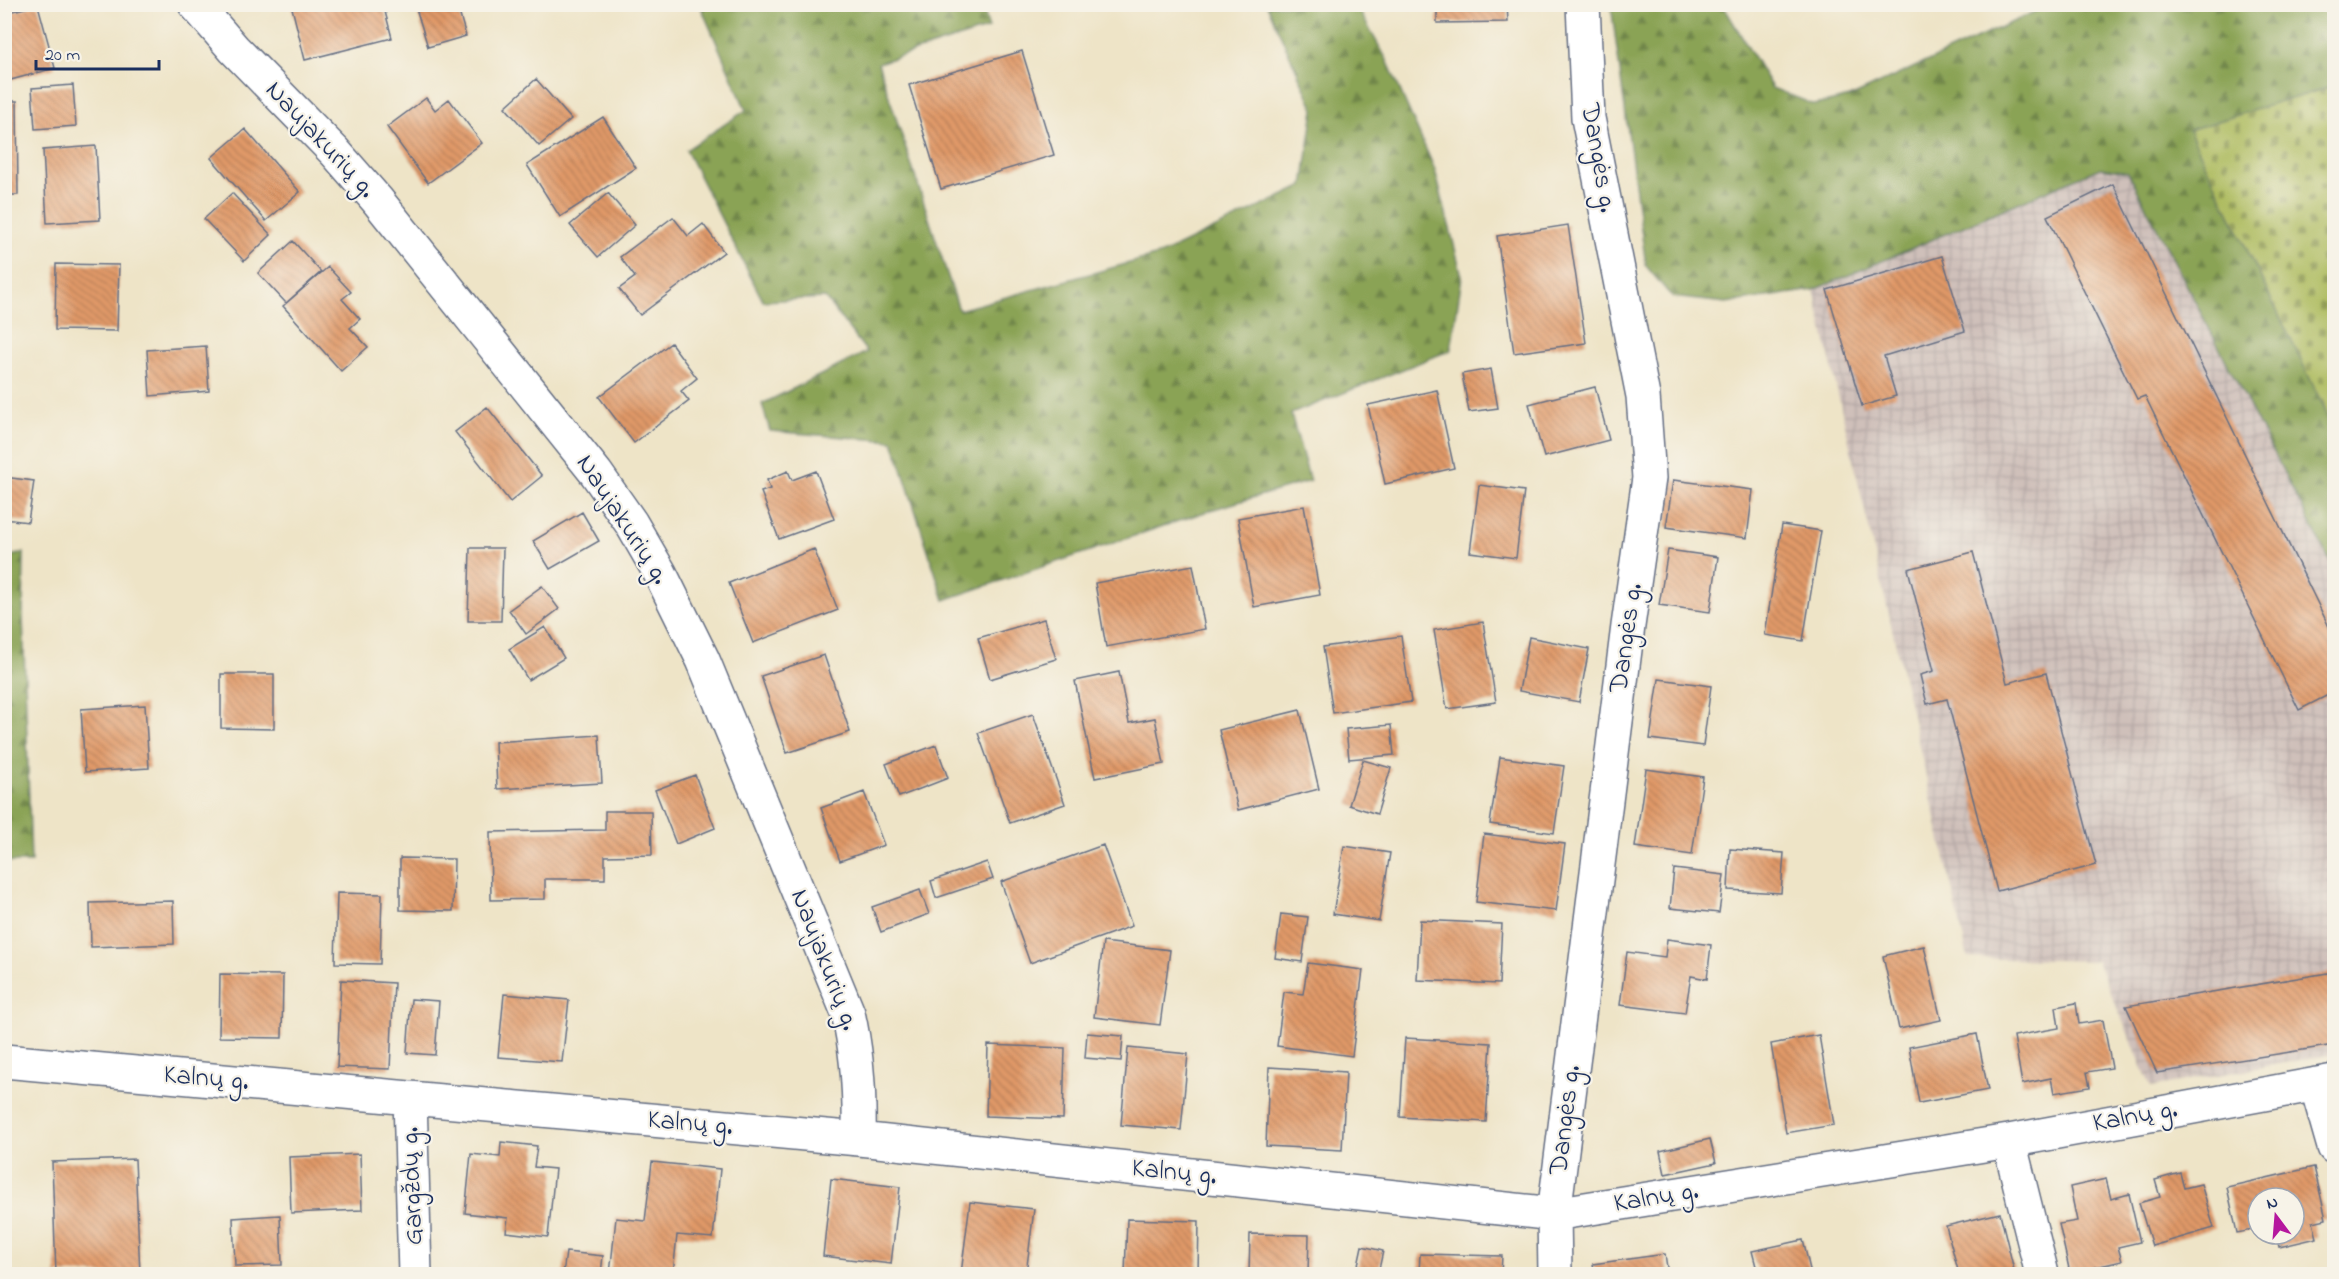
<svg xmlns="http://www.w3.org/2000/svg" width="2339" height="1279" viewBox="0 0 2339 1279" font-family="'Indie Flower',sans-serif">
<style>
.industrial{fill:url(#industrial-grid)}
.forest{fill:url(#forest-firs);stroke:#52695a;stroke-width:1.5}
.cemetery{fill:url(#cemetery-stones);stroke:#64755e;stroke-width:1.5}
.building{fill:url(#building-back-hatch)}
.lines{fill:none;stroke-linecap:round;stroke-linejoin:round}
.street-casing{stroke:#656e83;stroke-width:36}
.street{stroke:#fff;stroke-width:33}
.labels{text-anchor:middle;dominant-baseline:central;stroke-width:4.5;stroke-linejoin:round;paint-order:stroke}
.street-label{font-size:27px;fill:#1b2f5e;stroke:#f7f3e8}
</style>
<defs>
<pattern id="industrial-grid" width="8" height="8" patternUnits="userSpaceOnUse" patternTransform="scale(1.5)"><rect width="8" height="8" fill="#cfc0ba"/><path d="M0 4h8M4 0v8" fill="none" stroke="#b1a5a2"/></pattern>
<pattern id="forest-firs" width="22" height="20" patternUnits="userSpaceOnUse" patternTransform="scale(1.5)"><rect width="22" height="20" fill="#8aa355"/><path d="M5 1l3.5 6h-7zM16 11l3.5 6h-7z" fill="#70854a"/></pattern>
<pattern id="cemetery-stones" width="16" height="16" patternUnits="userSpaceOnUse" patternTransform="scale(1.5)"><rect width="16" height="16" fill="#adbb5e"/><path d="M2 7V4a2 2 0 0 1 4 0v3zM10 15v-3a2 2 0 0 1 4 0v3z" fill="#8c9851"/></pattern>
<pattern id="building-back-hatch" width="6" height="6" patternUnits="userSpaceOnUse" patternTransform="scale(1.5)"><rect width="6" height="6" fill="#e09967"/><path d="M-1 5l2 2M0 0l6 6M5-1l2 2" fill="none" stroke="#b57d58"/></pattern>
</defs>
<rect width="100%" height="100%" fill="#f7f3e8"/>
<filter id="ink" filterUnits="userSpaceOnUse"><feTurbulence type="fractalNoise" baseFrequency=".0167" numOctaves="2"/><feDisplacementMap in="SourceGraphic" scale="12" xChannelSelector="R" yChannelSelector="G"/><feConvolveMatrix kernelMatrix="1 2 1 2 8 2 1 2 1" color-interpolation-filters="sRGB"/></filter>
<filter id="wash" filterUnits="userSpaceOnUse"><feTurbulence type="fractalNoise" baseFrequency=".008" numOctaves="4" result="noise"/><feDisplacementMap in="SourceGraphic" scale="24" xChannelSelector="R" yChannelSelector="G"/><feGaussianBlur stdDeviation="1.35" result="paint"/><feColorMatrix in="noise" values="0 0 0 0 0 0 0 0 0 0 0 0 0 0 0 0 0 1.4 0 .05"/><feComposite in="paint" operator="in"/></filter>
<g filter="url(#wash)">
<rect width="100%" height="100%" fill="#eee4c7"/>
<!-- industrial -->
<path class="industrial" d="M2100,168L2128,172L2334,569V1054L2151,1087L2097,961L1968,958L1814,290Z"/>
<!-- forest -->
<path class="forest" d="M700,5H982L989,28L878,63L959,310L1162,254L1303,186L1314,109L1267,5H1356L1387,60L1435,170L1462,276L1451,350L1291,414L1310,481L1214,509L944,600L893,441L770,431L762,404L867,352L825,298L763,301L686,150L746,110Z
M1611,5H1723L1772,88L1815,105L1850,97L2049,5H2334V86L2189,130L2334,428V569L2128,172L2100,168L1814,290L1726,303L1672,297L1646,266Z
M24,553L23,616L31,862H5V557Z"/>
<!-- cemetery -->
<path class="cemetery" d="M2334,86V428L2189,130Z"/>
<g id="blocks">
<!-- building -->
<path class="building" d="M291,4H383L392,38L305,60Z
M1437,4H1507L1508,22L1437,23Z
M38,5L55,68L7,81L4,72V13Z
M415,5H457L466,36L428,47Z
M1022,51L1054,155L941,189L909,85Z
M536,79L571,119L539,146L505,107Z
M73,85L76,126L35,129L32,88Z
M426,98L435,110L449,99L482,143L428,183L387,127Z
M4,101H17L18,195H4Z
M603,117L636,168L560,217L527,165Z
M245,129L300,192L266,221L211,158Z
M96,146L100,220L47,223L43,150Z
M2113,184L2334,637V692L2299,710L2145,396L2137,399L2047,216Z
M232,193L271,235L244,261L204,219Z
M608,193L635,225L598,257L570,225Z
M673,217L688,236L703,224L724,252L640,315L619,289L635,277L620,257Z
M1568,225L1586,343L1514,353L1497,236Z
M293,241L321,272L286,303L258,273Z
M1942,256L1965,331L1884,356L1896,396L1862,406L1827,290Z
M56,264L119,265L117,331L55,330Z
M328,267L351,292L342,299L360,319L350,328L368,347L341,371L283,306Z
M671,343L697,378L681,391L689,401L634,443L599,397Z
M206,346L209,391L150,396L147,350Z
M1491,369L1498,408L1469,412L1462,374Z
M1595,387L1609,440L1544,457L1529,404Z
M1437,390L1454,468L1385,484L1368,405Z
M487,407L542,476L510,502L455,432Z
M788,471L792,480L816,471L834,519L779,539L761,492L770,489L767,480Z
M4,477L34,481L28,522L4,519Z
M1673,480L1753,490L1747,538L1666,527Z
M1479,485L1524,491L1516,558L1470,552Z
M1304,506L1320,595L1254,607L1238,518Z
M582,512L599,541L550,569L533,541Z
M1782,525L1821,531L1803,641L1765,635Z
M470,548H503L501,621H468Z
M814,549L838,610L753,643L729,583Z
M1668,550L1718,557L1710,612L1659,605Z
M1973,552L2007,683L2046,673L2096,865L1997,891L1947,699L1927,704L1920,675L1934,671L1908,569Z
M1193,565L1205,629L1106,647L1095,583Z
M542,586L559,609L526,634L509,610Z
M1044,619L1056,659L990,679L978,638Z
M1483,622L1496,702L1447,709L1434,630Z
M545,627L564,658L528,680L509,649Z
M1401,636L1411,702L1333,713L1323,647Z
M1529,637L1589,649L1579,702L1519,691Z
M824,655L850,732L787,753L761,676Z
M1119,672L1129,723L1155,718L1164,764L1095,778L1075,681Z
M221,674H274V729L221,728Z
M1659,679L1711,686L1703,746L1650,739Z
M145,705L149,768L85,772L81,709Z
M1300,710L1319,789L1238,810L1219,730Z
M1033,714L1065,804L1010,823L978,733Z
M1391,725L1394,755L1349,759L1346,729Z
M599,735L602,783L497,789L495,742Z
M936,745L948,778L899,797L886,764Z
M1500,757L1564,766L1554,833L1490,824Z
M1363,760L1391,768L1377,814L1349,805Z
M1646,769L1703,777L1692,855L1635,847Z
M695,775L715,828L676,844L655,790Z
M864,792L884,845L840,861L821,808Z
M605,811H651L652,855L605,856V879H545V899L491,900L490,832L605,830Z
M1484,834L1565,844L1556,911L1476,902Z
M1103,845L1132,926L1030,963L1001,882Z
M1344,846L1390,853L1379,921L1333,914Z
M1730,849L1784,853L1781,893L1728,890Z
M400,858L454,859L453,911L400,910Z
M987,862L993,879L936,898L931,881Z
M1674,869L1724,875L1719,913L1670,908Z
M920,890L929,914L881,932L872,907Z
M337,893L382,894L380,964L335,963Z
M173,901L174,944L91,947L90,903Z
M1281,914L1308,917L1302,962L1275,958Z
M1420,920L1502,924L1499,984L1417,980Z
M1667,939L1711,945L1707,979L1691,976L1685,1013L1620,1005L1627,952L1665,957Z
M1103,942L1170,950L1160,1025L1094,1017Z
M1924,946L1941,1020L1899,1029L1883,956Z
M1308,963L1363,970L1352,1056L1277,1046L1284,992L1303,994Z
M2334,972V1045L2157,1073L2126,1006Z
M220,974L283,975L282,1038L219,1037Z
M341,980L394,983L390,1069L337,1067Z
M504,994L569,1000L562,1062L498,1057Z
M411,999L439,1001L435,1055L407,1053Z
M2076,1003L2079,1024L2103,1020L2112,1068L2087,1072L2090,1087L2054,1093L2051,1078L2022,1084L2014,1036L2059,1028L2056,1007Z
M1087,1033L1123,1036L1121,1061L1085,1058Z
M1977,1034L1988,1090L1919,1103L1909,1047Z
M1819,1035L1834,1125L1786,1133L1771,1044Z
M1405,1038L1491,1043L1486,1122L1400,1117Z
M988,1045L1065,1048L1063,1119L986,1116Z
M1128,1048L1188,1054L1181,1130L1121,1125Z
M1269,1067L1346,1072L1342,1150L1266,1146Z
M1710,1139L1716,1163L1665,1174L1660,1151Z
M501,1142L537,1146L534,1167L555,1169L548,1237L506,1232L508,1218L465,1213L471,1154L500,1157Z
M360,1154L362,1210L291,1213L289,1157Z
M135,1159L140,1274H56L52,1162Z
M652,1162L720,1169L713,1238L677,1235L673,1274H610L616,1218L645,1221Z
M2314,1167L2326,1219L2313,1222L2317,1238L2279,1247L2276,1234H2294V1198H2258V1229L2237,1233L2227,1187Z
M2180,1173L2184,1188L2201,1184L2214,1228L2152,1246L2139,1203L2160,1197L2155,1180Z
M831,1179L900,1187L891,1264L823,1256Z
M2106,1179L2111,1199L2129,1194L2140,1242L2118,1247L2122,1261L2070,1273L2059,1224L2077,1221L2070,1187Z
M970,1202L1034,1209L1026,1274H961Z
M2000,1213L2015,1274H1959L1946,1226Z
M280,1215L282,1265L235,1266L233,1218Z
M1127,1219L1199,1221L1198,1274H1125Z
M1250,1234L1309,1235L1308,1274H1249Z
M1803,1240L1811,1274H1758L1752,1251Z
M1362,1246L1383,1251L1378,1274H1356Z
M566,1252L603,1256L601,1274H563Z
M1420,1254L1502,1256L1501,1274H1419Z
M1665,1254L1668,1274H1595L1593,1264Z"/>
</g>
</g>
<g filter="url(#ink)">
<use href="#blocks" fill-opacity="0" stroke="#656e83" stroke-width="1.5"/>
<g class="lines">
<!-- street casing -->
<g class="street-casing">
<path id="street" d="M195,4L234,49L335,152L377,200L596,473L631,523L660,573L703,660L848,1013C858,1055 860,1095 859,1139
M4,1061L859,1139L1554,1214L2009,1141L2334,1081
M2316,1084L2334,1147
M410,1098L415,1274
M2009,1141L2042,1274
M1555,1274L1554,1214L1628,626L1649,478L1643,396L1588,118L1583,4"/>
</g>
<!-- street -->
<use href="#street" class="street"/>
</g>
</g>
<g class="labels">
<!-- street labels -->
<g class="street-label">
<text transform="translate(320 140) rotate(47)">Naujakurių g.</text>
<text transform="translate(1598 158) rotate(80)">Dangės g.</text>
<text transform="translate(622 520) rotate(57)">Naujakurių g.</text>
<text transform="translate(1627 638) rotate(-82)">Dangės g.</text>
<text transform="translate(824 960) rotate(69)">Naujakurių g.</text>
<text transform="translate(206 1079) rotate(5)">Kalnų g.</text>
<text transform="translate(2135 1117) rotate(-10)">Kalnų g.</text>
<text transform="translate(1566 1120) rotate(-83)">Dangės g.</text>
<text transform="translate(690 1124) rotate(5)">Kalnų g.</text>
<text transform="translate(1174 1173) rotate(6)">Kalnų g.</text>
<text transform="translate(413 1186) rotate(-92)">Gargždų g.</text>
<text transform="translate(1656 1198) rotate(-9)">Kalnų g.</text>
</g>
</g>
<!-- margin -->
<rect width="2339" height="1279" fill="none" stroke="#f7f3e8" stroke-width="24"/>
<!-- north arrow -->
<g transform="translate(2276 1216) rotate(344)"><circle r="28" fill="#f7f3e8" stroke="#9fa5b1" stroke-width="1.5"/>
<path d="M0-4.5L10 22L0 15L-10 22Z" fill="#b5179e"/>
<text y="-9" font-size="16" font-weight="bold" text-anchor="middle" fill="#1b2f5e">N</text>
</g>
<!-- scale -->
<path d="M36 60v9h123v-9" fill="none" stroke="#1b2f5e" stroke-width="3"/>
<text x="45" y="60" font-size="18" fill="#1b2f5e" stroke="#f7f3e8" stroke-width="4.5" paint-order="stroke">20 m</text>
</svg>
